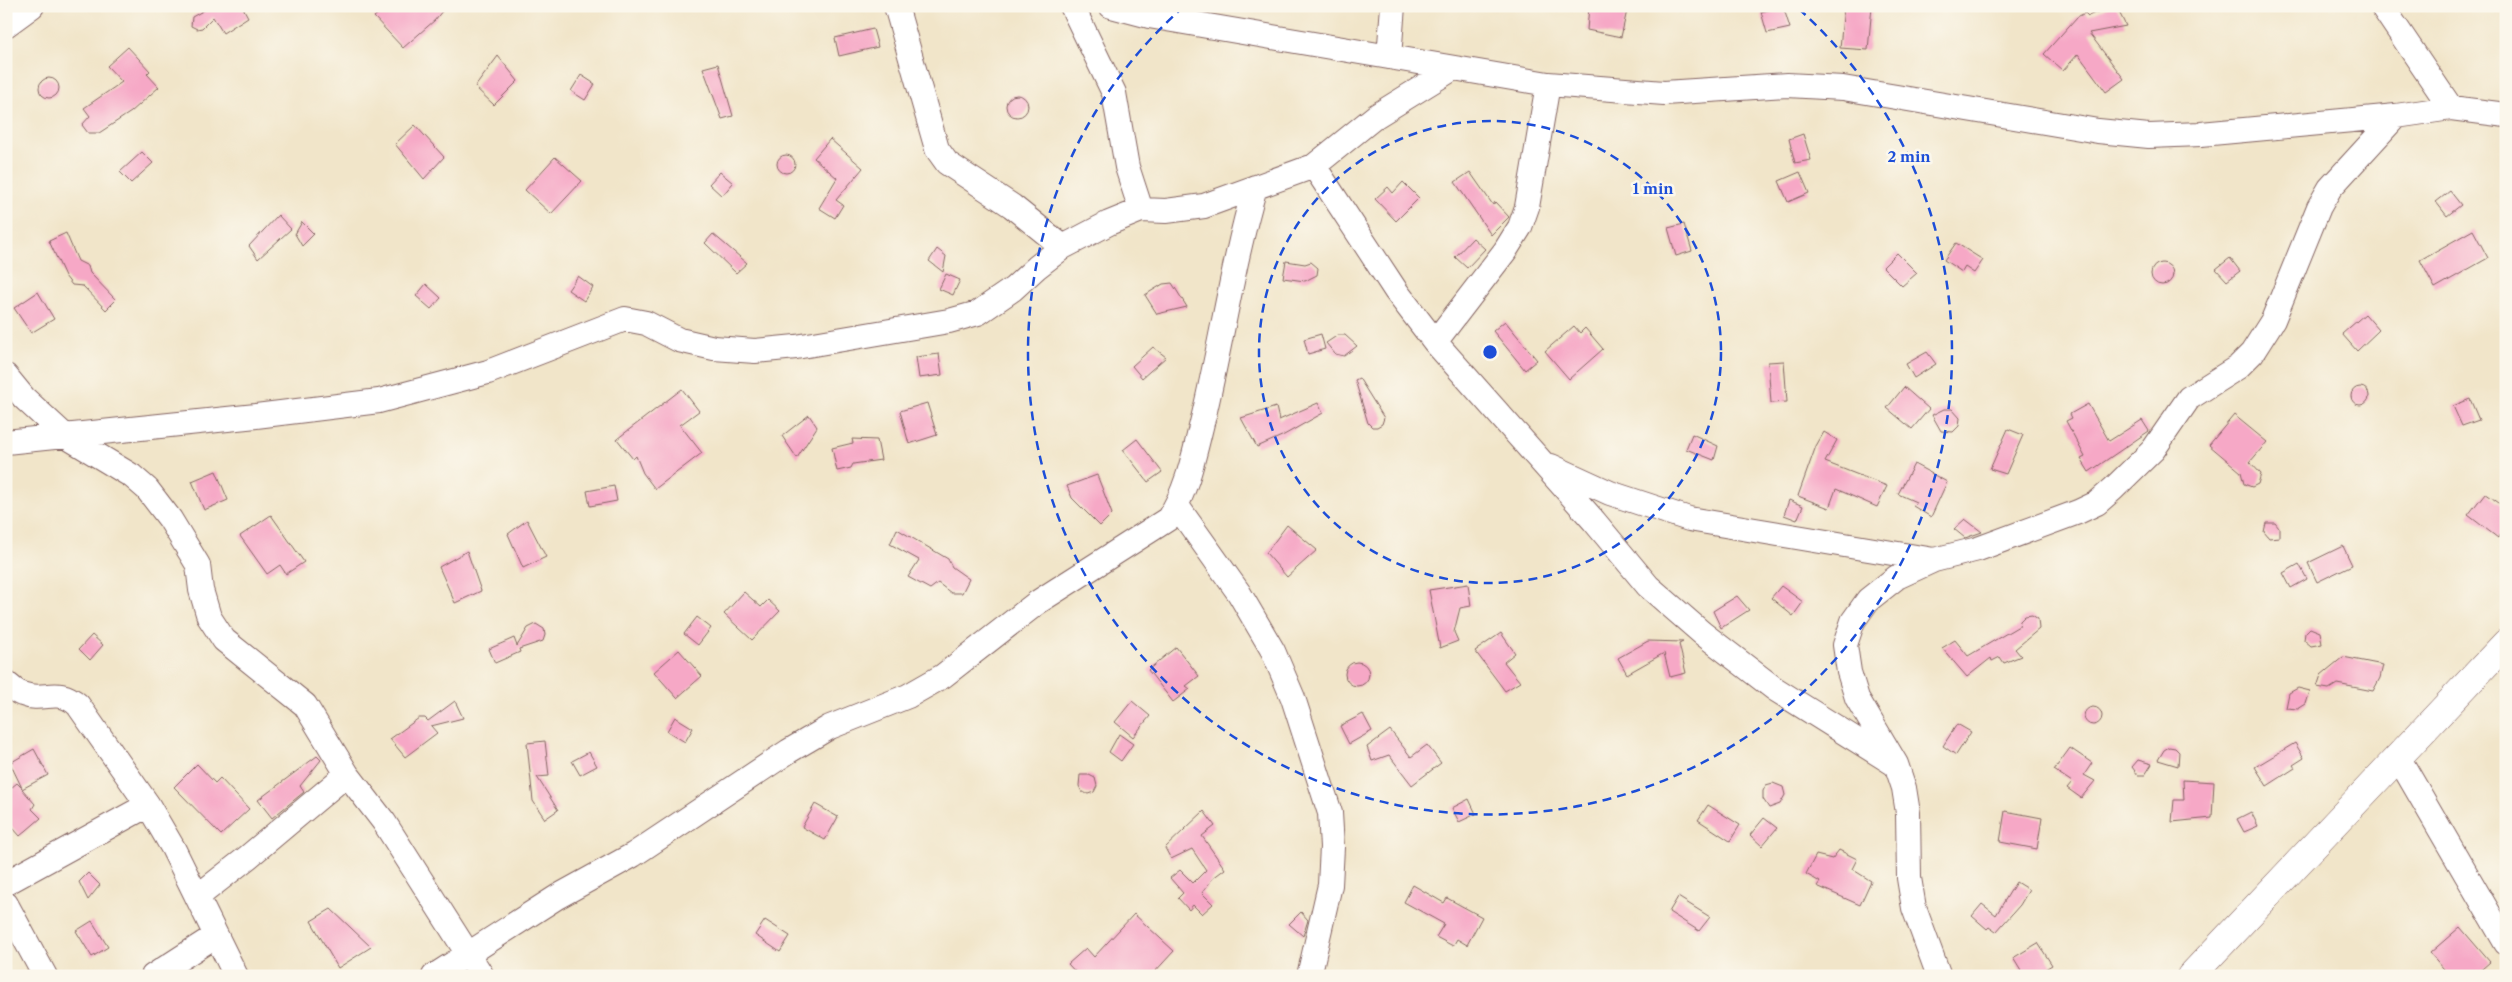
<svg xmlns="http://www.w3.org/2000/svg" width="2512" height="982" viewBox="0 0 2512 982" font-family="'Libre Caslon Text',serif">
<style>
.building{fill:#f6a8c6}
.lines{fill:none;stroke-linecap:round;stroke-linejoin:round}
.minor-casing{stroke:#846462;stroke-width:26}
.tertiary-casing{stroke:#846462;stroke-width:29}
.minor{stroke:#fff;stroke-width:24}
.tertiary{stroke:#fff;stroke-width:28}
.ring{fill:none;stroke:#1d4ed8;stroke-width:2.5;stroke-dasharray:9 6}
.centre{fill:#1d4ed8;stroke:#fbf7ec;stroke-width:2.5}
.ring-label{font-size:15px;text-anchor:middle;font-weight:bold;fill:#1d4ed8;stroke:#fbf7ec;stroke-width:5;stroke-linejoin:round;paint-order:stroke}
</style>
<rect width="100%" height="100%" fill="#fbf7ec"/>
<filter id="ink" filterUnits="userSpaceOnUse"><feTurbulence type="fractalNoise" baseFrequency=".02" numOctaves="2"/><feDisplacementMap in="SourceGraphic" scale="10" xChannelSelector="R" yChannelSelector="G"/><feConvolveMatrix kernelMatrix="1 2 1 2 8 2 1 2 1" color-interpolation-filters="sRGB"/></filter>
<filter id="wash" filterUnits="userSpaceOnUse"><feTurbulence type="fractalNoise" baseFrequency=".0096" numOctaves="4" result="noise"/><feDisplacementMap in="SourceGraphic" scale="20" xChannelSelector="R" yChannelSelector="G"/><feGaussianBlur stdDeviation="1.12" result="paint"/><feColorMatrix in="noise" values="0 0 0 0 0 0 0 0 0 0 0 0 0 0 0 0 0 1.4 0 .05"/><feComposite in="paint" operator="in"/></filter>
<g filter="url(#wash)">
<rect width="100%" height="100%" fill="#f1e5c9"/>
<g id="blocks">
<!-- building -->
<path class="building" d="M207,6H242L248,17L223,33L213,17L202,28L197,29L191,26L192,17L208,8Z
M387,6H446L435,20L403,48L374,17Z
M1589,6H1628L1621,37L1587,30Z
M1783,6L1790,28L1767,33L1761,12Z
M1844,6H1872L1868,50L1840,48Z
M2111,6H2116L2126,26L2089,33L2124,79L2106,92L2078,54L2063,71L2044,54L2077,17L2085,13L2088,16Z
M873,29L878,47L839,56L835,38Z
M128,47L150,71L147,74L159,87L131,112L99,133H88L82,125L90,116L84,108L122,82L107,66Z
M498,56L518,81L494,105L475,87Z
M718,64L733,116L722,119L703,68Z
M581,75L595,84L585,100L571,91Z
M39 88a10 10 0 1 1 20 0a10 10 0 1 1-20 0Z
M1006 106a11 11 0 1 1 22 0a11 11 0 1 1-22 0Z
M415,125L444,157L424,179L395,144Z
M1803,134L1811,160L1795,163L1789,139Z
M830,139L863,168L836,200L843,205L835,218L819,208L837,178L814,158Z
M142,152L153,163L131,183L120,172Z
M777 164a9 9 0 1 1 18 0a9 9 0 1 1-18 0Z
M555,157L582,181L551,214L525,190Z
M720,172L733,183L722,196L709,184Z
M1470,172L1493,205L1495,202L1509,217L1491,235L1455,182Z
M1800,172L1809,193L1788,202L1779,181Z
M1403,182L1419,198L1396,221L1375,199L1388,187L1393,193Z
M2450,191L2461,205L2447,216L2436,202Z
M278,215L291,229L258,259L249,246Z
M302,222L314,234L302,246L295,234Z
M1684,224L1692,251L1676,256L1668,228Z
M2473,230L2488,258L2435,288L2420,260Z
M66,233L78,261L88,266L90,273L116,300L106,310L83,286L72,285L65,276L49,241Z
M713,234L747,263L736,273L705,243Z
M1473,238L1485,249L1467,268L1455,257Z
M1956,243L1983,260L1974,273L1965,267L1962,272L1944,260Z
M937,249L946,256L943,272L929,261Z
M1897,253L1917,273L1902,286L1883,267Z
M2230,258L2240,271L2227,281L2216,269Z
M1286,261L1305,264L1311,262L1318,268L1317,275L1305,281L1283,278Z
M2151 274a11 11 0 1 1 22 0a11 11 0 1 1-22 0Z
M946,274L960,280L953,295L939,289Z
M578,276L593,287L584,301L568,290Z
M1172,283L1187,307L1157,314L1145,295L1163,284Z
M426,284L441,298L431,309L416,296Z
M38,292L54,319L31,333L14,308Z
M2365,314L2379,330L2357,351L2342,334Z
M1505,321L1537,360L1525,370L1493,331Z
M1574,326L1580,333L1585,328L1603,349L1569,379L1545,351Z
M1321,334L1325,349L1308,354L1304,339Z
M1338,335H1345L1357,346L1344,356L1335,354L1326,343Z
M1153,347L1166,357L1142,378L1132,366Z
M1927,352L1936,364L1914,378L1906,364Z
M939,354L942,375L919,378L916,357Z
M1784,361L1787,402L1771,403L1768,362Z
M1359,378L1384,418L1382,424L1377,427H1372L1368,423L1355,380Z
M1904,387L1929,409L1912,429L1887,408Z
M2351 396a9 9 0 1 1 18 0a9 9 0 1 1-18 0Z
M682,389L699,411L680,425L702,453L655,489L643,473L636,456L633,459L617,439Z
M2470,399L2479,420L2462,426L2453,406Z
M927,403L937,435L909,444L900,411Z
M1318,403L1323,413L1284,435L1257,447L1241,418L1276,407L1279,420Z
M2088,404L2109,441L2142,420L2149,431L2089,472L2081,459L2085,457L2066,421L2072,418L2070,414Z
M1944,409H1952L1960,418L1959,426L1953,432L1941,431L1932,415Z
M809,415L817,427L797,458L782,436Z
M2234,415L2267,442L2250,462L2261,474L2258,484L2252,487L2244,484L2241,472L2209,445Z
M2008,429L2023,435L2006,474L1990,469Z
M1824,432L1837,440L1825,462L1887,486L1877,507L1836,489L1829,508L1798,496L1816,446Z
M1692,434L1718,446L1714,460L1686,449Z
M852,439L877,440L881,460L853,464L851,468L837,471L832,448L853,443Z
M1137,439L1162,472L1148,482L1123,450Z
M1914,464L1947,482L1931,517L1913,506L1916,502L1898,494Z
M216,471L228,500L204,510L192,481Z
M1097,475L1112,514L1100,526L1072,498L1067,486Z
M614,486L617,501L590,506L587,491Z
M2485,493L2506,508V528L2498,538L2468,515Z
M1789,500L1803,506L1797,520L1784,515Z
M271,515L304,562L286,574L280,565L267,574L240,536Z
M1965,519L1982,532L1965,538L1954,529Z
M527,520L546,557L523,568L508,534Z
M2266,523H2275L2279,528V537L2269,538L2264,532Z
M1287,525L1317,550L1287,577L1266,553Z
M897,529L948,559L952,567L969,579L962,593H951L938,583L930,589L908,577L919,560L890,544Z
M2343,546L2352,565L2317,582L2308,563Z
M467,551L481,591L455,603L439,567Z
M2299,564L2307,579L2291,588L2283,573Z
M1468,584L1471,606L1460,608L1454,632L1458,641L1440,648L1429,590Z
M1781,586L1803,602L1793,616L1771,598Z
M744,592L761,607L768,600L780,611L752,640L724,614Z
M1737,596L1749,610L1721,628L1713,611Z
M2032,615L2038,619L2039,629L2015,649L2021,656L2004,663L2000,657L1992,661L1991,658L1967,677L1942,648L1955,640L1968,656L2019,626L2020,621L2025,616Z
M697,617L711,628L698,645L684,634Z
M536,624L544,629L545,635L543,641L519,649L520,652L495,663L489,649L514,638L517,646L528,628Z
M2310,628L2320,632L2322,644L2311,646L2304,640L2305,633Z
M1501,633L1515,653L1504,662L1520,682L1505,691L1475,651Z
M92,635L103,645L90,660L79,649Z
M1648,641L1683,642L1679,644L1686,673L1670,677L1664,653L1627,674L1618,658Z
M1176,647L1199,676L1186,686L1190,689L1173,702L1148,670Z
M679,650L702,676L677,698L654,672Z
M2343,657L2383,665L2380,678L2373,691L2337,684L2329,689L2317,687L2321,675Z
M1345 674a12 12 0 1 1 24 0a12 12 0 1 1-24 0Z
M2298,688L2310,691L2306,704L2298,709L2286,708L2289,693Z
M455,701L463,718L431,726L437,733L405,757L390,739L419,718H425L428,721Z
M1132,701L1150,716L1133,737L1115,722Z
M2084 716a9 9 0 1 1 18 0a9 9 0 1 1-18 0Z
M1363,714L1372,731L1349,744L1340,726Z
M675,717L693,728L685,742L667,731Z
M1957,724L1971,732L1956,755L1943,746Z
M1390,730L1411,757L1427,745L1441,763L1412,785L1389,755L1372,761L1367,747Z
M1119,734L1133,744L1121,761L1109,752Z
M545,741L549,776L537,777L558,810L545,819L533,801L527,743Z
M2295,743L2304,758L2293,765L2295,768L2267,786L2255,767Z
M2169,747L2175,748L2179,752L2178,766L2158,760L2164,750Z
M2070,748L2092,763L2084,775L2095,781L2081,798L2067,788L2072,782L2054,770Z
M34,749L48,775L22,789L35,804L32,809L41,818L20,836L6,820V792L17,783L22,788L10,763Z
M589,752L597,766L580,775L572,761Z
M317,756L321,760L300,786L304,792L272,818L258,800Z
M2138,760L2152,764L2145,775H2138L2132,767Z
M197,764L215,783L220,778L249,809L221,835L174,787Z
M1080,775H1089L1095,778L1097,786L1094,792L1088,794L1082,792L1079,786Z
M2183,780L2214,782L2212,818L2172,822L2174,800H2184Z
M1773,783L1783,787L1785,795L1780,804L1769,808L1763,799V791L1766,785Z
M1469,799L1476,814L1459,822L1452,808Z
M815,804L838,817L825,840L802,827Z
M1708,805L1740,825L1730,841L1698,820Z
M1204,811L1215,826L1202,836L1225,869L1213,878L1202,893L1213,904L1202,914L1193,905L1189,910L1178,898L1183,893L1170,878L1180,870L1193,883L1206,870L1192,849L1171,859L1165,848Z
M2005,811L2042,818L2037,849L2000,842Z
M2251,812L2258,826L2244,832L2237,819Z
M1764,818L1777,828L1762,846L1750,835Z
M1839,850L1857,859L1852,869L1871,881L1860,905L1817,886L1820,882L1806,874L1816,855L1832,859Z
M88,873L100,885L88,900L79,882Z
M2016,882L2029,890L2020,905L1996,932L1989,927L1987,929L1972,916L1982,904L1996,915Z
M1413,885L1444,903L1447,898L1482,917L1467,945L1457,939L1453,946L1436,937L1444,924L1404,902Z
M1678,897L1710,917L1699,931L1669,912Z
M331,909L371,947L338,968L311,921Z
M1301,912L1308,920L1303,936L1289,924Z
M1134,914L1174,951L1151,976H1079L1068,964L1086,948L1094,957Z
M765,920L790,936L780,952L755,935Z
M92,921L108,947L92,957L76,931Z
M2460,927L2490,962L2474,976H2450L2430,953Z
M2038,943L2052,965L2034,976H2024L2013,958Z"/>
</g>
</g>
<g filter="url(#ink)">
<use href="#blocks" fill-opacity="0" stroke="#846462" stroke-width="1"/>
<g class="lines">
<!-- minor casing -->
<g class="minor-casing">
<path id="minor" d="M896,6L937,149L947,163L1012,206L1063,247
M1072,6L1114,93L1127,167L1141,210
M1111,6L1149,16L1548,84L1664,93L1787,85L1843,88L2098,131L2149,136L2201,134L2396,116L2451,108L2506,115
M2382,6L2451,108
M6,25L32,6
M1389,57L1393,6
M1314,166L1396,291L1435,342L1594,521L1648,586L1702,633L1775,689L1893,763
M1435,342L1505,251L1520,227L1527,207L1548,84
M6,376L24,398L64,435L132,476L147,489L170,519L198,565L201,590L209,617L224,640L305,705L347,774L384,822L482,976
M6,442L256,416L379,401L488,372L625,319L646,323L679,340L714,348L755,351L796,347L949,321L978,313L1013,289L1037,267L1063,247L1109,223L1141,210L1166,211L1204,206L1314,166L1376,116L1452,69
M1551,466L1610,493L1689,519L1934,560
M1177,506L1239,593L1273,651L1293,698L1330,813L1332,847L1330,885L1309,976
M6,683C11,687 16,692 22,694C44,703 57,686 78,705L148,805L173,848L236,976
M2398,757L2506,943
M6,883L148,805
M197,897L248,857L347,774
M6,904L45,976
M153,976L215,936
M434,976L557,897L633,855L789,751L830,727L908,696L943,676L1038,602L1168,519C1188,490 1195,450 1204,415C1222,339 1233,262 1255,187
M1939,976L1914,908L1909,878L1908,813L1904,788L1896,764L1857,698L1849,672L1845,645L1853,621L1868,600L1897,577L1934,560L1978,549L2078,512L2097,503L2113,489L2153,450L2189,398L2238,367L2252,353L2273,320L2319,207L2330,188L2396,116"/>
</g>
<!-- tertiary casing -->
<g class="tertiary-casing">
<path id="tertiary" d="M2191,976L2506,643"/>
</g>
<!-- minor -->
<use href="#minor" class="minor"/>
<!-- tertiary -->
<use href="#tertiary" class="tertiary"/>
</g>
</g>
<!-- distance rings -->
<g class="ring">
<circle cx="1490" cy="352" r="231"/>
<path d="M1799 9A462 462 0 1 1 1181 9"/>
</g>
<circle cx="1490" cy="352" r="8" class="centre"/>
<g class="ring-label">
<text x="1909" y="162">2 min</text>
<text x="1653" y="194">1 min</text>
</g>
<!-- margin -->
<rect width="2512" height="982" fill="none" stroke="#fbf7ec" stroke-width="25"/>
</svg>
